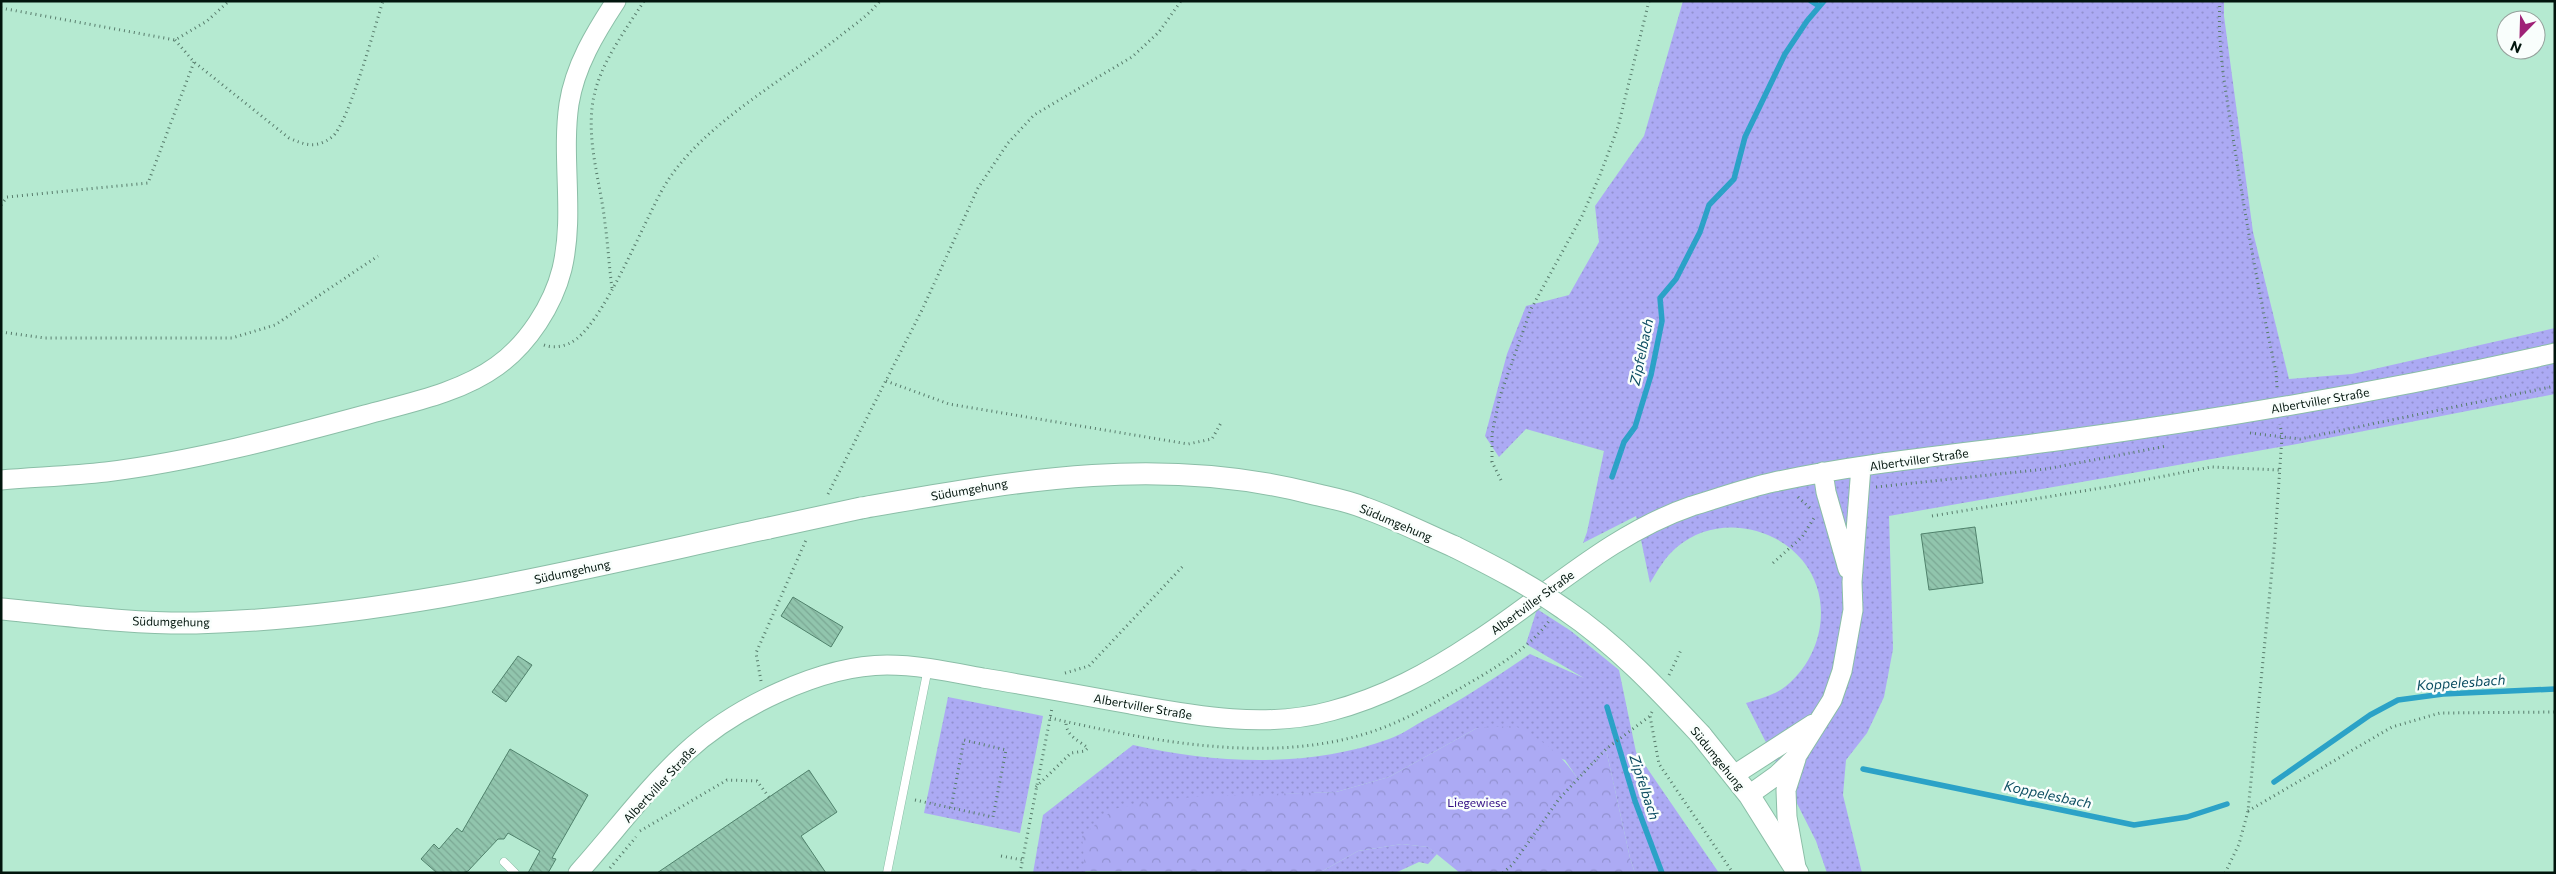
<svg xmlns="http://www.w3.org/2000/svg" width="2556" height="874" viewBox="0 0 2556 874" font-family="Commissioner,sans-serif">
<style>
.grass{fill:url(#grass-dots)}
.park{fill:url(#park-crowns)}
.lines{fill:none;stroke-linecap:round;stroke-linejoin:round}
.stream{stroke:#2ba2c7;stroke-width:5.5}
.building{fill:url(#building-back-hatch);stroke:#50826c}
.service-casing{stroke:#8bbea7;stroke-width:9}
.tertiary-casing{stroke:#8bbea7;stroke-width:21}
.secondary-casing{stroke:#8bbea7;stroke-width:23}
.path{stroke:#587c6c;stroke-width:3;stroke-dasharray:1 4;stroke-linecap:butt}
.service{stroke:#fff;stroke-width:8}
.tertiary{stroke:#fff;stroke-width:19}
.secondary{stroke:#fff;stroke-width:21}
.secondary-bridge-casing{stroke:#8bbea7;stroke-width:23;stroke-linecap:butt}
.secondary-bridge{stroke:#fff;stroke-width:21}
.labels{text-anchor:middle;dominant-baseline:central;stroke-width:5;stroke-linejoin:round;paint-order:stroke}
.street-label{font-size:12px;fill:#02150d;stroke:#f9fefc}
.park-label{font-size:12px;fill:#310d84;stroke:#f9fefc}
.water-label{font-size:14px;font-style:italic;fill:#0d4e62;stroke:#f9fefc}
</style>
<defs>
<pattern id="grass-dots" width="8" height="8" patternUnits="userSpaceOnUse" patternTransform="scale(1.25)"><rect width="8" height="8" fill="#acaaf4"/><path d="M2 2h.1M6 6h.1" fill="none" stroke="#9291d0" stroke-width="1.8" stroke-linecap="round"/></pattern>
<pattern id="park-crowns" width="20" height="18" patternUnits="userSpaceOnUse" patternTransform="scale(1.25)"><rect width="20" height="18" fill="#acaaf4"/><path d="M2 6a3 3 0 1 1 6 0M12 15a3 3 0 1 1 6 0" fill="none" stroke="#9291d0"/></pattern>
<pattern id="building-back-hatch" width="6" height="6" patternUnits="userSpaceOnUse" patternTransform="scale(1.25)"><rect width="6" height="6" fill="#91c5ad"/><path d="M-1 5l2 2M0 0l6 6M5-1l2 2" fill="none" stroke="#7ba894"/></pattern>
</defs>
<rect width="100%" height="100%" fill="#b5ead1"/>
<!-- grass -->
<path class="grass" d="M1683,1H2224V16L2253,232L2289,379L2352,374L2555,328V394L2297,444L1889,516L1893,649L1884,697L1867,733L1846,760L1843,795L1862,873H1827L1816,841L1746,703C1759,699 1771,696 1782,689C1822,660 1835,601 1803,561C1773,524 1714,515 1677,547C1665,557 1658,570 1650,583L1636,516L1583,543L1587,532L1604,451L1526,429L1499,457L1485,436L1507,354L1526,306L1569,295L1599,242L1595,206L1644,136Z
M1537,609L1571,631L1619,670L1636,752L1719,873H1635L1630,858L1606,749L1578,779L1565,760L1477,728L1389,777L1336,792L1284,794L1085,871L1086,873H1033L1043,815L1133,745C1215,764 1310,768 1389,739C1401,735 1412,727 1423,721C1460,701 1495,678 1530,654L1584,678L1526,644Z
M948,697L1043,716L1020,833L924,813Z
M1402,844L1428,847L1437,854L1428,864L1419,862L1395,873H1319L1358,851Z"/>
<!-- park -->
<path class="park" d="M1515,726C1544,741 1559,752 1578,779L1606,749L1630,858L1635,873H1460L1428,847L1402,844L1358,851L1319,873L1085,871L1082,836L1114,809L1152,801L1204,796L1336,792L1389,777L1477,728Z"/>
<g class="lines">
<!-- stream -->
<path class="stream" d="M1811,1L1819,6
M1612,477L1624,442L1635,427L1651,375L1662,321L1660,298L1676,279L1700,232L1709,205L1734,179L1745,137L1785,54L1807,21L1824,1
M1607,707L1635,801L1662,873
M1863,769L2134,825L2187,817L2227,804
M2274,782L2370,715L2398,700L2443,694L2555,689"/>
</g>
<!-- building -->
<path class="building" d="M1975,527L1983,583L1929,590L1921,534Z
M793,597L843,627L831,647L781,616Z
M518,656L532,665L506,702L492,692Z
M510,749L588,795L552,858L556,859L548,873H528L540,851L508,833L504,839H498L468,871L462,873H437L421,859L434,844L439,849L457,828L462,832Z
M809,770L837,812L801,836L826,873H657Z"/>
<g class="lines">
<!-- service casing -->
<g class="service-casing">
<path id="service" d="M504,862L515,873
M887,873L928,668"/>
</g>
<!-- tertiary casing -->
<g class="tertiary-casing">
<path id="tertiary" d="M1823,472L1826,492L1848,569
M1,480C36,477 71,476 106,472C194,461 280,438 365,415C408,403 460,393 497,366C528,344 553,305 562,269C575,214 561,159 569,104C575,66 595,33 616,1
M1796,759L1786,790L1787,817L1796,867
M1734,775L1813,724
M1749,795L1777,775L1796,757L1832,700L1842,671L1853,610L1852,582L1861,467
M578,873C614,833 646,789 685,753C733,708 821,665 887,665C919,665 951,672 983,678C1032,686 1081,695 1130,704C1196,716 1266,729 1331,711C1384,697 1430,672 1475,642C1546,596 1610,534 1692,506C1719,498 1746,488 1774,482C1871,461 1972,453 2070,439C2233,417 2395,389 2555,353"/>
</g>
<!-- secondary casing -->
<g class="secondary-casing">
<path id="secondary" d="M861,508C1015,481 1159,454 1314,494C1331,498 1349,501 1365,508C1396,519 1425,534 1455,547
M1,609C66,615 131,624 196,623C390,618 580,569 769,528
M1701,735L1749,795L1798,873"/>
</g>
<!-- path -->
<path class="path" d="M2220,1C2217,46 2226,93 2233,137C2245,216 2259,294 2276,372L2277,388
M1,8L175,40L207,21L229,1
M175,40L194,62L289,138C305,145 316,149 332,137C348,125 375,26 383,1
M1,205L7,197L148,183L194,62
M612,288C609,266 608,245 605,223C600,178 583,133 596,88C605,57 627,28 644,1
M1,332L45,338H232L275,325L378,256
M544,345C552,348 562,347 570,343C602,329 645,218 665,185C702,124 785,80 840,36C854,25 869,15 880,1
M886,381L949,404L1188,444L1212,439L1222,421
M2250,433L2300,439L2555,386
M1501,480L1492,462V434L1500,396L1531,309L1582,216L1600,175L1618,127L1649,1
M1876,487L2046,469L2167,446
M828,494L922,310L978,188L1008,143L1034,115L1132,57L1159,32L1181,1
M1798,497L1810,508
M1932,516L2113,486L2211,467L2279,470
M1773,563L1802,537L1814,518
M1065,673L1089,666L1183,566
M1669,675L1681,650
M761,681L756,653L806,540
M1652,712L1650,716L1659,764L1733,873
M1050,718C1160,743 1292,770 1399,721C1420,712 1439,700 1459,689C1490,671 1528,650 1549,621
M1036,787L1071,753L1085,751L1088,748C1078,740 1066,736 1066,722
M915,800L993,817L1006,750L964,740L951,808
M2248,811L2392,727L2440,713L2555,712
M640,831L727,780L757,781L769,797
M1001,856L1023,860
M610,868L636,837
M1020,873L1052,708
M1503,873L1513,864L1559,799L1606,749L1650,716
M2225,873L2239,844L2248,811L2275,540L2282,436L2280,424"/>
<!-- service -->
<use href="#service" class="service"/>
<!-- tertiary -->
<use href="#tertiary" class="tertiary"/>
<!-- secondary -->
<use href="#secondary" class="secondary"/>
<!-- secondary-bridge casing -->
<g class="secondary-bridge-casing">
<path id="secondary-bridge" d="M769,528L861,508
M1455,547C1493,566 1530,585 1564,609C1616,644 1659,690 1701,735"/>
</g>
<!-- secondary-bridge -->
<use href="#secondary-bridge" class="secondary-bridge"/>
</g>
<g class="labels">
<!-- street labels -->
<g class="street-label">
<text transform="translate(2320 400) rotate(-10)">Albertviller Straße</text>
<text transform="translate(1919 459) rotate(-8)">Albertviller Straße</text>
<text transform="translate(969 489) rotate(-10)">Südumgehung</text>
<text transform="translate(1396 522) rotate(23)">Südumgehung</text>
<text transform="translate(572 571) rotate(-12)">Südumgehung</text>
<text transform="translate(1532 602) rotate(-36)">Albertviller Straße</text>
<text transform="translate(171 621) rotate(1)">Südumgehung</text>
<text transform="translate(1143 706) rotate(10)">Albertviller Straße</text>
<text transform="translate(1718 758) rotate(51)">Südumgehung</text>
<text transform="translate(659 784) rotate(-47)">Albertviller Straße</text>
</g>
<!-- park labels -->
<g class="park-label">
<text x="1477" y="802">Liegewiese</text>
</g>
<!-- water labels -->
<g class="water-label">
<text transform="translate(1641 352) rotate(-78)">Zipfelbach</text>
<text transform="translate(2461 682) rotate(-4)">Koppelesbach</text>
<text transform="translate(1645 787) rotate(72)">Zipfelbach</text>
<text transform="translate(2048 794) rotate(12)">Koppelesbach</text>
</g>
</g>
<!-- border -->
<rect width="2556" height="874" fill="none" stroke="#02150d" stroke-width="5"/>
<!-- north arrow -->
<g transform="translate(2521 35) rotate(203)"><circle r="24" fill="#f9fefc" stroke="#96a19c"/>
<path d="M0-4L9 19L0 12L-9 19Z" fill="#9f2277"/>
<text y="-8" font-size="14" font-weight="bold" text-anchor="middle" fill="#02150d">N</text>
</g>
</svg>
